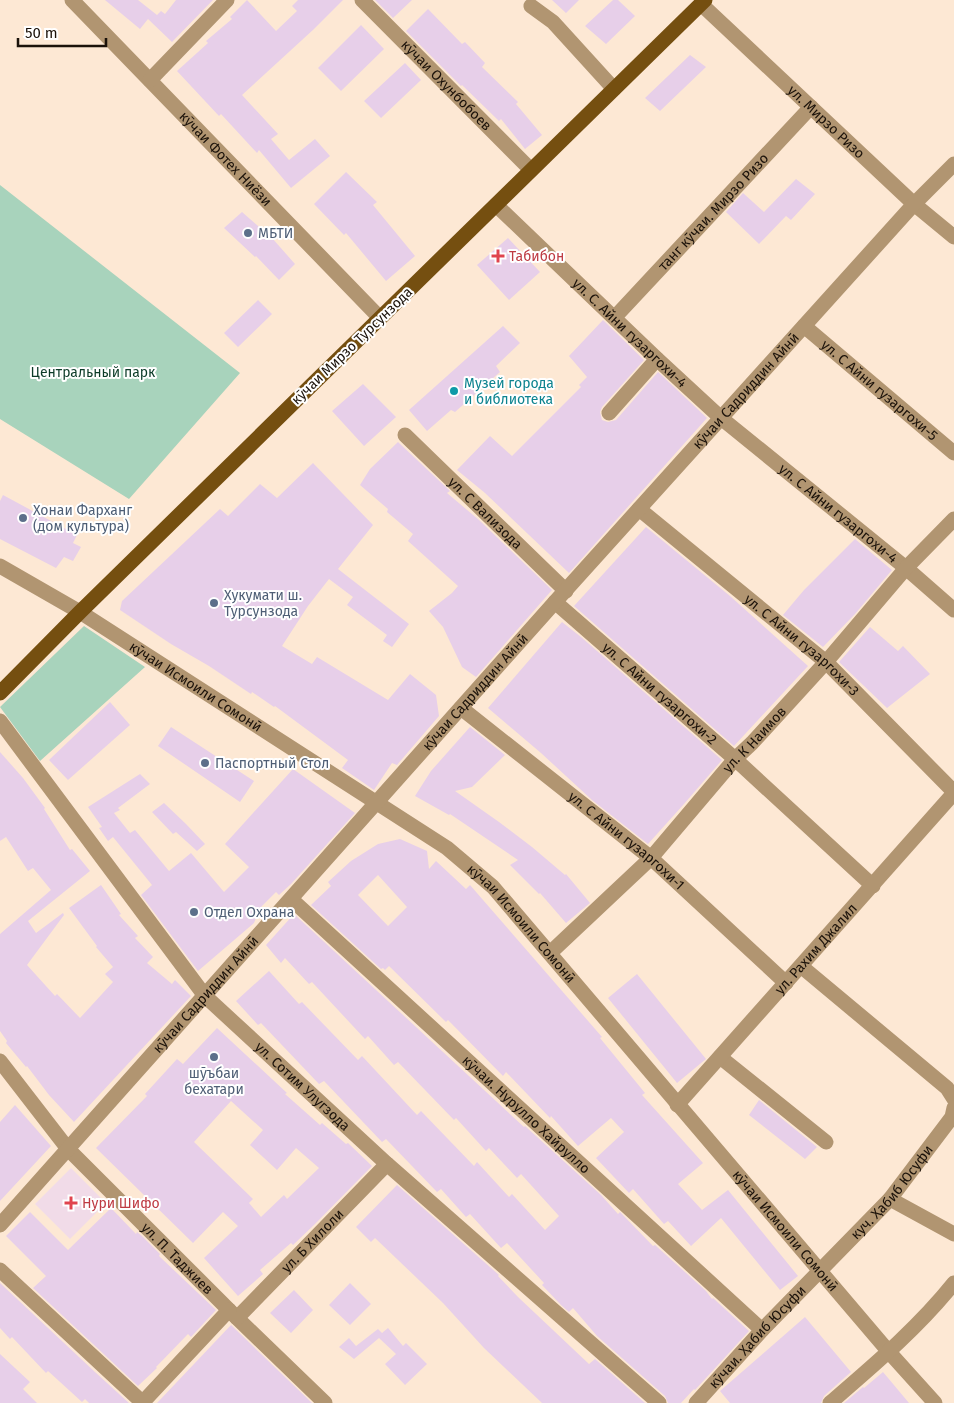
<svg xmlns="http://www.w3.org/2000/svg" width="954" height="1403" viewBox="0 0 954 1403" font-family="'Fira Sans',sans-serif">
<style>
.medical{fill:#f1dbe8}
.green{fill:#a8d3bc}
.building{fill:#e7cfe9;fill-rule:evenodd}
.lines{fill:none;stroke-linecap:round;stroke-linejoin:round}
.minor{stroke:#b19571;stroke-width:15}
.major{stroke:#754f10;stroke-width:15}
.service-dot{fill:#5c6f8a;stroke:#fff;stroke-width:2}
.health-dot{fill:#e0444e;stroke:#fff;stroke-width:2}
.culture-dot{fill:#0f9aa8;stroke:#fff;stroke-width:2}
.labels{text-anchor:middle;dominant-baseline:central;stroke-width:4;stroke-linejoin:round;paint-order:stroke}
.street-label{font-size:14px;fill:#1b120a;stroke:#fff}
.service-label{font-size:14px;fill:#4e5e75;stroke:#fff;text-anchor:start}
.health-label{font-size:14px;fill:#be3a42;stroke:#fff;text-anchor:start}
.park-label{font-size:14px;fill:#0c3b28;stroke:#fff}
.culture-label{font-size:14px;fill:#0d838f;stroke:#fff;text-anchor:start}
</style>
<rect width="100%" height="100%" fill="#fde8d4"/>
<!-- medical -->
<path class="medical" d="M71,1168L106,1203L70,1239L35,1204Z"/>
<!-- green -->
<path class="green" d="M0,185L240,373L129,499L0,419Z
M84,626L145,667L40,761L0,707Z"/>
<!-- building -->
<path class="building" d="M105,0H138L157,15L161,11L165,14L176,0H213L172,42L148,19L140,29Z
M247,0L276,31L297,11L292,6L298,0H343L314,29L242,95L278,134L271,139L289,160L315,139L330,156L291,188L259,150L257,153L221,114L219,116L177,71L208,43L206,41L232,19L230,17Z
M375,0H412L393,18Z
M552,0H579L566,13Z
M613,0H618L635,16L606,44L585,26Z
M428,9L462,44L465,42L485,63L482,67L518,102L516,104L542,135L525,149L501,119L499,121L462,85L461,86L406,31Z
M361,25L384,49L341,91L318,68Z
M690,55L706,67L660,111L645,98Z
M405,63L421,80L381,118L364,101Z
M346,172L377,202L373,205L415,256L386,281L346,233L344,235L314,204Z
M796,179L815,194L791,220L786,216L759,244L726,212L743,193L764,212Z
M242,212L272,238L295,264L279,280L256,256L255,257L224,228Z
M508,238L540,272L509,300L477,265Z
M258,300L272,314L238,347L224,333Z
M603,320L644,360L602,407L600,412L602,420L608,422L616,420L658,372L707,418L569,573L485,493L457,470L490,436L512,456L581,387L579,385L587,377L569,356Z
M503,326L520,343L496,366L500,372L455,412L451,410L427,431L409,410Z
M363,384L396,417L364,446L332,411Z
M398,442L450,491L447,493L479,520L552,590L476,677L462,667L443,627L429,611L452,593L458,586L408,541L413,534L387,512L388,509L360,485L370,469Z
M313,463L373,525L338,569L409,624L392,647L383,641L387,635L347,605L353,597L329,579L308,606L282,646L312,664L317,657L388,700L410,674L436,695L439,716L397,765L392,763L374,790L342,768L348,760L275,706L274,707L252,692L251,694L209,666L171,644L120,610L122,601L220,509L228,516L260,484L277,498Z
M3,495L77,535L73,543L81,547L73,561L64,557L56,568L0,539V501Z
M646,527L730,596L808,666L734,746L574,606Z
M855,539L892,570L855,614L823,647L783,615L804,590Z
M562,622L581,637L722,760L684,804L648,844L592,800L541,753L488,708Z
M870,627L898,651L903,646L930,674L887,708L839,662Z
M110,702L130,725L68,780L49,760Z
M171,727L254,781L240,802L158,746Z
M470,727L505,755L472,787L455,791L499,822L532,847L565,875L566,874L590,903L566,923L540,893L539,894L510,865L518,860L450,814L449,815L415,796L431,771Z
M0,752L23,778L45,808L44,809L70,850L72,849L90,871L28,921L36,933L63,913L64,915L27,965L55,996L57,994L80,1018L113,982L105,974L113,967L96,947L97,946L69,908L101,885L121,914L119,915L138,936L135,938L153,957L147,963L172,984L175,980L191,996L74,1122L49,1095L27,1066L26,1067L6,1043L7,1041L0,1031V934L51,890L33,868L28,871L6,837L0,841Z
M293,769L355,813L291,884L279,895L276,892L260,908L254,923L198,971L141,895L152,885L113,837L108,841L99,828L102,827L88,807L140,774L150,784L118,808L120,810L114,813L130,833L135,830L169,871L191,853L224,892L249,867L225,844Z
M164,803L186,824L205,844L197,851L176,832L173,834L152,812Z
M400,839L427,851L429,869L436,861L466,889L470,885L602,1037L600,1038L645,1093L642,1095L703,1163L678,1184L702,1210L728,1190L798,1276L780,1290L721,1218L691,1246L668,1221L664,1224L633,1189L629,1193L596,1158L624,1132L611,1118L578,1146L551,1116L550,1118L506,1072L503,1076L448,1020L446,1022L389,966L385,970L383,968L381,969L311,905L331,886L328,882L351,861L378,844ZM378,875L407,907L388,926L358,895Z
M294,914L524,1127L525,1126L601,1195L618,1214L620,1212L653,1246L655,1245L706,1291L712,1299L713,1298L749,1331L695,1390L694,1389L681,1403H668L665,1396L597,1336L573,1308L569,1312L561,1305L542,1285L544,1283L507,1243L501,1248L470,1214L466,1217L441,1189L437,1192L386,1139L382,1142L324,1081L319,1084L261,1023L258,1025L236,1001L269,971L299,1004L302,1002L358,1060L362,1056L417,1115L421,1111L474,1166L477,1162L509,1197L512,1194L545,1230L559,1216L521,1174L517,1178L489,1148L486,1151L456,1118L454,1120L398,1062L394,1065L368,1036L365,1039L312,982L309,984L285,958L281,963L266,945Z
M637,974L706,1059L677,1083L608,998Z
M217,1028L287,1093L285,1094L320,1125L322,1123L346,1144L348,1143L372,1166L315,1224L293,1245L291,1243L260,1270L263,1274L238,1296L204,1258L238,1226L223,1212L193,1243L96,1148L147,1096L145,1094L177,1059L183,1064ZM231,1101L263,1130L250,1145L277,1170L296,1148L319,1168L287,1199L284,1195L261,1217L249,1203L253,1199L194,1142Z
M759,1100L817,1147L805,1159L749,1115Z
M15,1105L51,1146L0,1201V1122Z
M397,1185L499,1275L498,1276L518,1297L589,1364L595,1359L645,1403H542L484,1348L443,1303L375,1238L371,1242L356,1227Z
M111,1208L136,1234L137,1232L143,1237L160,1254L159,1256L216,1310L191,1337L188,1334L156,1367L157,1368L138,1386L33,1288L46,1276L6,1236L30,1212L68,1250Z
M0,1283L95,1372L129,1403H89L85,1399L82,1402L48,1371L46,1373L12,1337L10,1339L0,1328Z
M350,1283L371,1304L350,1325L329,1305Z
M294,1290L313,1310L291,1333L270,1313Z
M805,1317L851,1372L824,1396L821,1403H730L720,1391Z
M231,1325L312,1403H157Z
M388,1328L403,1346L406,1343L427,1364L405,1385L385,1364L396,1354L379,1338L354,1359L339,1347L349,1338L356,1346L378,1329L382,1333Z
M0,1354L30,1382L23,1389L37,1403H0Z
M883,1372L909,1403H844L863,1387L864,1388Z"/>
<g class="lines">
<!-- minor -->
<g class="minor">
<path id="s1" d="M72,0L380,318"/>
<path id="s2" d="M362,0L531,170"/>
<path id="s3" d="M701,4L914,204L954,237"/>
<path d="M531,6L553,22L614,89"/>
<path d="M150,80L227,0"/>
<path id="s4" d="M496,205L657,359L721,418L906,568L954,610"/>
<path id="s5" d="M615,317L811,107"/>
<path id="s6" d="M804,326L954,453"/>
<path d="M609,413L657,359"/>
<path id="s7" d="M405,435L566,591"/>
<path id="s8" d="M639,509L826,662L954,792"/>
<path id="s9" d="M0,566L80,612L447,848L493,887L889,1352L935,1403"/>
<path id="s10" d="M555,602L735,759L873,886"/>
<path id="s11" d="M461,708L651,858L786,983"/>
<path id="s12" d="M0,721L205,996L387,1164L659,1403"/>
<path id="s13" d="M291,899L762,1330"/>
<path id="s14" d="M550,953L651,858L735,759L752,743L826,662L906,568L954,519"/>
<path d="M802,967L947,1088L954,1099"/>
<path d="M720,1057L826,1142"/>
<path id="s15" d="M0,1061L68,1149L237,1318L325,1403"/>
<path id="s16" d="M677,1105L954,793"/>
<path d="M890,1199L954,1234"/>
<path id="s17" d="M0,1225L555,602L914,204L954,164"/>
<path d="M0,1270L143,1403"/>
<path id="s18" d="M237,1318L387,1164"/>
<path d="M142,1403L229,1310"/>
<path id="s19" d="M696,1403L762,1330L890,1199L952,1117L954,1108"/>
<path d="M830,1403C874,1365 918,1328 954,1283"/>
</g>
<!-- major -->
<path class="major" d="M0,693L80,612L705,0"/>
</g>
<!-- markers -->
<g class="service-dot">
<circle cx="248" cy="233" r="5"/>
<circle cx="23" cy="518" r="5"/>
<circle cx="214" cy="603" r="5"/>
<circle cx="205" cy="763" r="5"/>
<circle cx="194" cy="912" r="5"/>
<circle cx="214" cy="1057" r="5"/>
</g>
<g class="health-dot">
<path d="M495.5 248.5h5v5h5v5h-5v5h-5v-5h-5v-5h5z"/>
<path d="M68.5 1195.5h5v5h5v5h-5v5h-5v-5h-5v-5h5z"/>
</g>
<circle class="culture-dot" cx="454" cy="391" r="5"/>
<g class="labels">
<!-- street labels -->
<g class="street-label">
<text stroke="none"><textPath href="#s2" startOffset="120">кӯчаи Охунбобоев</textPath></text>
<text stroke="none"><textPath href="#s3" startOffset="172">ул. Мирзо Ризо</textPath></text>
<text stroke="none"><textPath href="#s1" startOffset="221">кӯчаи Фотех Ниёзи</textPath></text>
<text stroke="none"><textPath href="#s5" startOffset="144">танг кӯчаи. Мирзо Ризо</textPath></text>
<text stroke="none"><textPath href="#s4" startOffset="185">ул. С. Айни гузаргохи-4</textPath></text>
<text transform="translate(352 346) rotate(-44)">кӯчаи Мирзо Турсунзода</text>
<text stroke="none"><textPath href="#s6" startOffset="99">ул. С Айни гузаргохи-5</textPath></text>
<text stroke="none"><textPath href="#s17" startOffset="1119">кӯчаи Садриддин Айнӣ</textPath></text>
<text stroke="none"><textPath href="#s7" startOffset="112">ул. С Вализода</textPath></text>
<text stroke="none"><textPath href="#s4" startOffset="461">ул. С Айни гузаргохи-4</textPath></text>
<text stroke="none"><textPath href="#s8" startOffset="212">ул. С Айни гузаргохи-3</textPath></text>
<text stroke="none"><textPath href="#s9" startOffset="230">кӯчаи Исмоили Сомонӣ</textPath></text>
<text stroke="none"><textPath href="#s17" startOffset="714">кӯчаи Садриддин Айнӣ</textPath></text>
<text stroke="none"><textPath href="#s10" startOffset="139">ул. С Айни гузаргохи-2</textPath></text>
<text stroke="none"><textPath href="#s14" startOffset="296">ул. К Наимов</textPath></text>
<text stroke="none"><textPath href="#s11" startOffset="212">ул. С Айни гузаргохи-1</textPath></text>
<text stroke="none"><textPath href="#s9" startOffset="635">кӯчаи Исмоили Сомонӣ</textPath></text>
<text stroke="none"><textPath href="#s16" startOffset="209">ул. Рахим Джалил</textPath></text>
<text stroke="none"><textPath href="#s17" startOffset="309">кӯчаи Садриддин Айнӣ</textPath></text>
<text stroke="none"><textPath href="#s12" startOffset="476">ул. Сотим Улугзода</textPath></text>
<text stroke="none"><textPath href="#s13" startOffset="319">кӯчаи. Нурулло Хайрулло</textPath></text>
<text stroke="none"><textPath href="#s19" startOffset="288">куч. Ҳабиб Юсуфи</textPath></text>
<text stroke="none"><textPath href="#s9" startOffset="1040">кӯчаи Исмоили Сомонӣ</textPath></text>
<text stroke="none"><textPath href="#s18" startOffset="108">ул. Б Хилоли</textPath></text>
<text stroke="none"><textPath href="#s15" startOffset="266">ул. П. Таджиев</textPath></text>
<text stroke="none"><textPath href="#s19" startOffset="90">кӯчаи. Ҳабиб Юсуфи</textPath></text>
</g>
<!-- service labels -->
<g class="service-label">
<text x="258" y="233">МБТИ</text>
<text x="33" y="510">Хонаи Фарханг<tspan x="33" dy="16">(дом культура)</tspan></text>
<text x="224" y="595">Хукумати ш.<tspan x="224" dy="16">Турсунзода</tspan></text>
<text x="215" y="763">Паспортный Стол</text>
<text x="204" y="912">Отдел Охрана</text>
<text x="214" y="1073" text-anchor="middle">шӯъбаи<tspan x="214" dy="16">бехатари</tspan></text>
</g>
<!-- health labels -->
<g class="health-label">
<text x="509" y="256">Табибон</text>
<text x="82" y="1203">Нури Шифо</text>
</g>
<!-- park labels -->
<g class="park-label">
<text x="93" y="372">Центральный парк</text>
</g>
<!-- culture labels -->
<g class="culture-label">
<text x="464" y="383">Музей города<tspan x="464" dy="16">и библиотека</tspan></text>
</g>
</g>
<!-- scale -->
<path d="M18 38v8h88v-8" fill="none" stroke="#1b120a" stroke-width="2.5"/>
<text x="25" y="38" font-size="15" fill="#1b120a" stroke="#ffffff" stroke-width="4" paint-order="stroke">50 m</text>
</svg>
